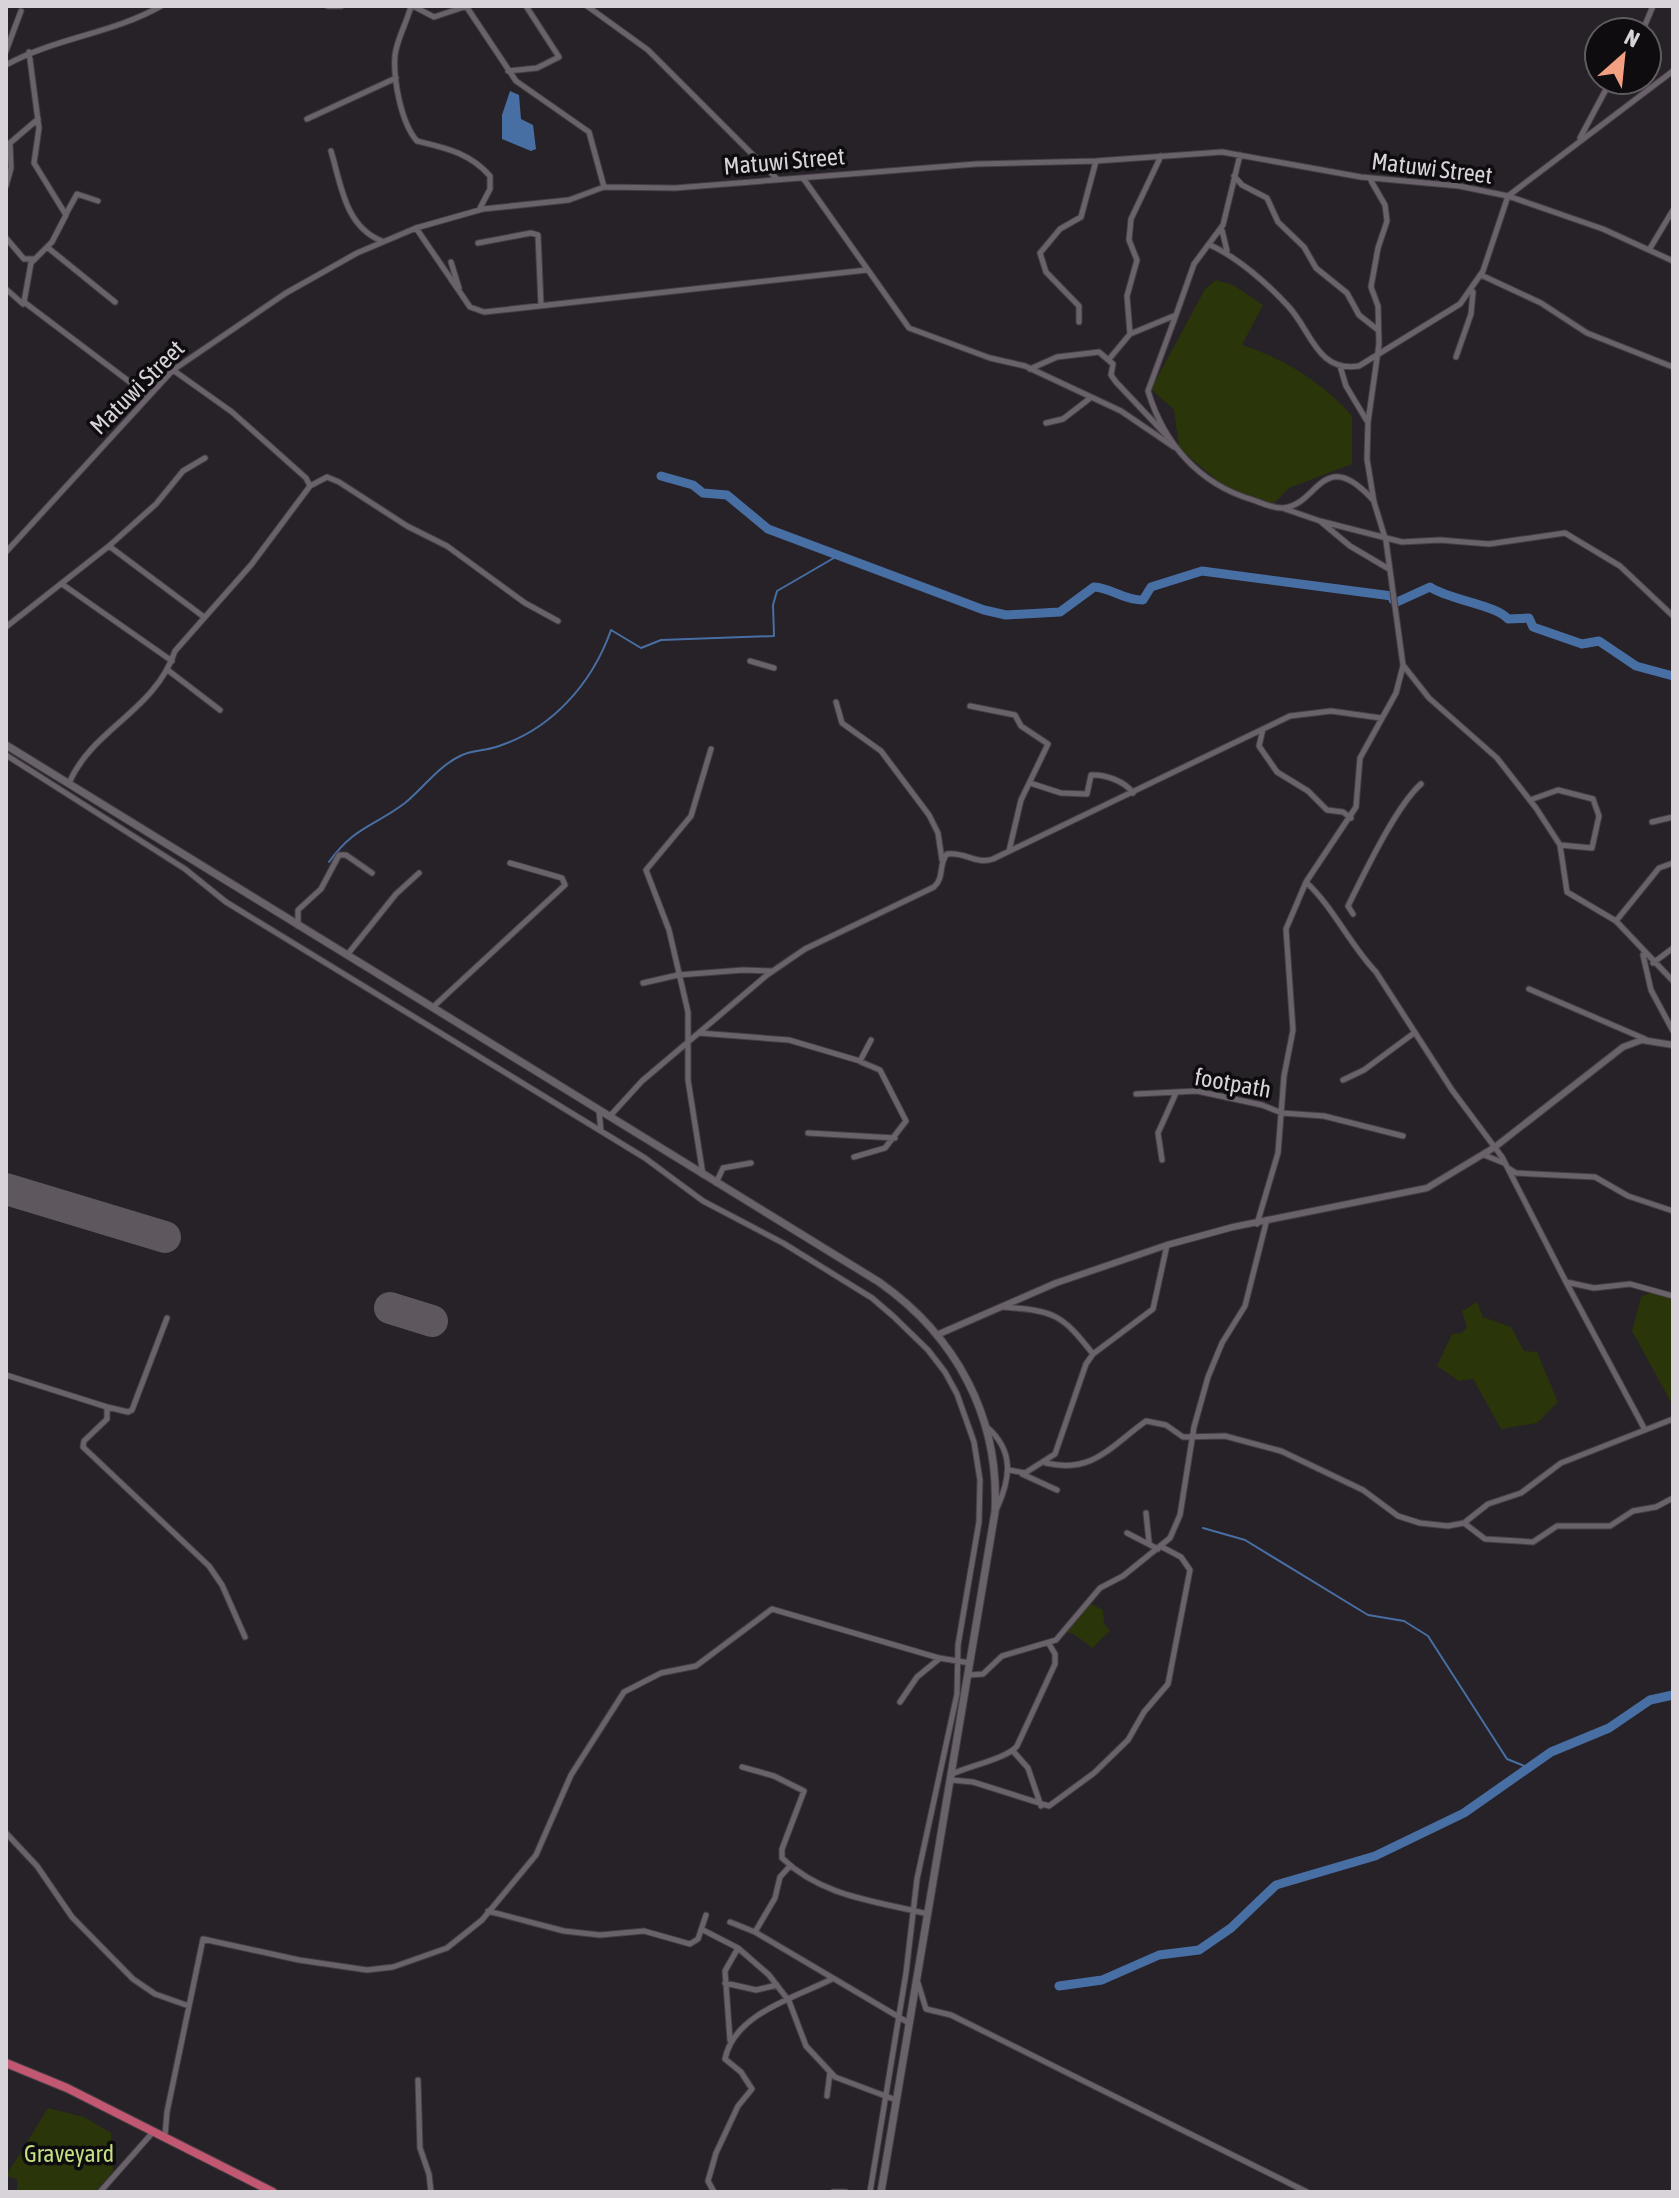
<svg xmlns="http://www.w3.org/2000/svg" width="1679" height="2198" viewBox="0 0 1679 2198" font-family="'Asap Condensed',sans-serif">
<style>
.green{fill:#2a350a}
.water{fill:#486fa3}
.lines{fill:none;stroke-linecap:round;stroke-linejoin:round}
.stream{stroke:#486fa3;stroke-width:2}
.river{stroke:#486fa3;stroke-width:9}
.runway{stroke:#5e585e;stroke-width:32}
.minor-casing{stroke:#443e45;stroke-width:7}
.tertiary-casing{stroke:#443e45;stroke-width:8}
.secondary-casing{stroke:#443e45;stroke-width:9}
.trunk-casing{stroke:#443e45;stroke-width:10}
.minor{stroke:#6a626b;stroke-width:5}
.tertiary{stroke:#6a626b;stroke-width:6}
.secondary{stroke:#6a626b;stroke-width:7}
.trunk{stroke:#c15770;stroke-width:8}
.labels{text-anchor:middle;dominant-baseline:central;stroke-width:7;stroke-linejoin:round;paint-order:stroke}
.street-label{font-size:24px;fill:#d8d3d8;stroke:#0e0c0f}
.park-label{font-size:24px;fill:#c3df82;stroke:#0e0c0f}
</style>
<rect width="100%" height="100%" fill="#272128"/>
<!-- green -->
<path class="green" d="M1216,280L1233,285L1263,305L1242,345C1285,359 1322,382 1352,416V464L1289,488L1273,504L1227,489L1179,448L1174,410L1151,389L1205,289Z
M1658,1289L1673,1300V1406L1632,1331L1641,1297Z
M1477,1302L1483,1317L1511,1327L1524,1351L1537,1352L1558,1402L1537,1423L1501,1429L1473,1379L1459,1381L1437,1366L1452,1334L1462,1333L1467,1327L1462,1311Z
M1090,1603L1103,1610L1104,1623L1110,1631L1092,1648L1074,1634L1066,1632Z
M48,2108L84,2117L111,2133L113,2172L95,2192H17V2179L6,2176Z"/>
<!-- water -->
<path class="water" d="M510,91L519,95L521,119L533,125L536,149L531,151L502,139V115Z"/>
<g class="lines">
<!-- stream -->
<path class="stream" d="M329,862C354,827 373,827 405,803C423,788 439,766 460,756C471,750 484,751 496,747C551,730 592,684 611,630L641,648L661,640L774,636L773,605L777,591L839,555
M1203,1528L1245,1540L1368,1615L1404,1621L1428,1636L1507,1759L1527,1767"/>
<!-- river -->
<path class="river" d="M661,476L693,485L703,493L727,495L768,529L984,610L1006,615L1060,612L1094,587C1112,588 1123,600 1143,600L1151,587L1202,571L1392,596L1393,600
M1397,602L1430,587C1449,600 1497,605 1508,619L1529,618L1533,627L1582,644L1599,641L1636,666L1673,676
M1059,1986L1102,1980L1159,1955L1199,1950L1231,1928L1276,1885L1375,1856L1464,1813L1551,1752L1609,1728L1650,1700L1673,1695"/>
<!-- runway -->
<path class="runway" d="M6,1189L165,1237
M390,1308L432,1321"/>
<!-- minor casing -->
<g class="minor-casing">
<path id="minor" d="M328,6H341
M411,6C407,22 397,39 395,55C393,79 401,123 417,141C446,148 470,153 490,176V189L479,210
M413,6L434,17L467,6
M466,6L516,81L589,132L604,187
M587,6L648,50L777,179
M1642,32L1653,6
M6,51L21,11
M29,52L39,128L34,163L66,215L52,242L31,263L24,302L147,395
M6,65C57,37 112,34 161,6
M508,71L537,68L559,57L526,6
M307,119L396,78
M1580,138L1611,80
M331,151C341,184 345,227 382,241
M1234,176L1242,185L1267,198L1278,222L1304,247L1316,268L1347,293L1359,315L1378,330
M803,178L909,328L990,358L1025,366L1121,411L1174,447
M1370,179L1385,205L1387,221L1378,248L1371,287L1378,306L1379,344L1368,422L1367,459L1374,502L1386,541L1403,665L1429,698L1497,758L1536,808L1560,845L1567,892L1616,921L1673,981
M6,186L11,168L10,143L38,119
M66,214L77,194L98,201
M416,228L470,307L484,312L867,270
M1222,230L1227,251
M6,238L24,259H33
M478,243L531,233L538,235L541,305
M1210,245C1237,257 1268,284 1288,306C1311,330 1317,373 1359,366L1460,304L1483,271L1508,196L1673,71
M47,247L115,302
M1649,250L1673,210
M451,262L459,288
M1481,275L1541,303L1587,333L1673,367
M6,289L23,304
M1176,315L1148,391C1164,444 1199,484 1253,500C1262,503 1271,508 1282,508C1318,507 1322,443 1374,501
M1079,322V306L1046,272L1040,253L1060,229L1081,217L1096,161
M1130,334L1127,296L1137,260L1129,240L1131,219L1161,156
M1456,357L1471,314L1473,292
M1110,358L1130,334L1176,315L1194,264L1223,225L1240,155
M1340,366L1346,386L1367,421
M1030,369L1057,357L1099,352L1113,364L1111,375L1116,382L1167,436
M1046,423L1063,419L1089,399
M310,486L327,477L339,482L407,526L447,546L525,603L558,621
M1285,509L1320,521L1350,546L1389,569
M1320,521L1402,542L1440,540L1489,544L1565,533L1620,566L1673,616
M109,546L204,617
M6,552L173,370L286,293L357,253L416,228L483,209L569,200L604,187L675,188L976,164L1096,161L1222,152L1361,177L1459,186L1508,196L1603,229L1673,261
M62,584L172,661
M6,627L109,546L156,504L183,471L205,458
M750,661L774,668
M169,671L220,710
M836,702L842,723L881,751L929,815L938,833L942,860
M970,706L1015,715L1021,726L1048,744L1021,800L1009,851
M1263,729L1259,746L1277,772L1308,791L1327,810L1343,812L1351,818
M6,755L185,869L226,902L645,1158L703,1201L783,1243L872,1298L893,1316L928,1350L945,1372L957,1394L974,1442L980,1480L979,1522L958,1645L957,1694L917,1879L906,1973L870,2192
M69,783C92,729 155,711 175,651L251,565L310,486L306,478L232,412L173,370
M1030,783L1061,793L1087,794L1091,775C1104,774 1125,781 1133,793
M1530,800L1558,790L1593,799L1599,816L1592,848L1560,845
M1652,822L1673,817
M1306,882C1334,908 1350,945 1376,972L1452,1090L1502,1157L1566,1282L1594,1288L1630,1284L1673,1296
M1353,914L1348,906C1364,874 1396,806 1421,784
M1616,921L1659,868L1673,863
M298,926V910L321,889L339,855H346L372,873
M347,955L396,894L419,873
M1643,955L1651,990L1673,1031
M1653,963L1673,948
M643,983L678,975L743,970L771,971
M1529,989L1645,1039
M433,1007L565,885L562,878L510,863
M699,1033L789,1040L860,1061L871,1040
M1343,1080L1364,1070L1414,1033
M1136,1094L1197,1091L1262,1105L1282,1113L1324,1116L1403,1136
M599,1111L601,1131
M610,1116L642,1081L767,975L805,949L934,887C945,877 938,864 947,854C964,851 976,865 993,859L1290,716L1331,711L1381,718
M808,1133L895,1138
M1484,1155L1504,1163
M854,1157L885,1148L906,1121L880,1070L861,1062
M1162,1160L1158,1133L1176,1093
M1508,1168L1516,1173L1595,1177L1628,1196L1673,1211
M703,1175L688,1080V1012L669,930L646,870L691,816L711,749
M716,1183L723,1168L751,1163
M1257,1224L1278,1153L1284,1076L1293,1030L1286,929L1306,882L1356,807L1360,758L1396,693L1403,666
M1566,1282L1644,1428
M1003,1307C1054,1311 1061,1313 1093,1354
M6,1375L107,1407V1419L84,1441L83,1447L209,1566L222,1585L245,1637
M107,1407L128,1412L132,1410L167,1318
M987,1427C1014,1451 1011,1477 997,1508
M1046,1463C1093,1474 1111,1446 1146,1421L1166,1425L1183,1437L1225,1436L1281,1451L1363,1490L1398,1516L1420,1523L1448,1526L1464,1523L1488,1504L1521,1493L1561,1463L1673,1419
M1009,1470L1025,1473L1055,1454L1086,1364L1093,1354L1153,1309L1167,1245
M1022,1474L1057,1490
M1146,1513L1149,1542
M1464,1523L1485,1539L1533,1542L1557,1526H1610L1633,1511L1656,1507L1673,1498
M1127,1533L1158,1549
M969,1675L983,1674L1002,1656L1056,1640L1100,1588L1123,1576L1170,1538L1180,1515L1194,1427L1208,1377L1222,1343L1245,1306L1266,1223
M900,1702L917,1677L939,1659
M1013,1751L1028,1768L1041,1806
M742,1767L774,1776L804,1791L782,1849V1858C822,1897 876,1901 928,1914
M952,1774C969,1766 1008,1758 1017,1746L1055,1664V1654L1049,1644
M951,1780L973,1782L1049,1806L1094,1773L1128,1740L1144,1712L1168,1684L1190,1570L1181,1557L1162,1547
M6,1833L37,1866L72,1917L133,1979L155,1994L189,2006
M488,1911L564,1931L600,1935L644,1931L690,1944L698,1939L706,1915
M730,1922L755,1932L909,2023
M703,1930L738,1948L769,1975L789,2001L806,2046L835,2077L896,2100
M755,1932L775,1898L780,1877L790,1866
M725,1983L756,1990L777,1985
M918,1983L926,2009L951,2015L1307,2192
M730,2040L725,1971L738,1948
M418,2080L420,2148L429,2174L431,2192
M827,2096L830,2072
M165,2136L167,2112L203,1939L299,1960L367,1970L393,1967L447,1948L482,1920L536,1855L571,1775L624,1692L661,1673L696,1666L772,1609L939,1658L970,1663
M100,2192L154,2131
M714,2192L708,2181L716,2153L738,2106L752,2089L741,2072L725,2059C734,2014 794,1998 832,1979
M833,2192H846"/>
</g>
<!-- tertiary casing -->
<g class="tertiary-casing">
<path id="tertiary" d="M939,1334L1056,1283L1167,1245L1233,1227L1427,1188L1495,1147L1623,1047L1642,1040L1673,1045"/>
</g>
<!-- secondary casing -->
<g class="secondary-casing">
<path id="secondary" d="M6,745L879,1282C956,1336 1000,1417 995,1512L881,2192"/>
</g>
<!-- trunk casing -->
<g class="trunk-casing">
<path id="trunk" d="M6,2063L67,2088L273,2192"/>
</g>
<!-- minor -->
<use href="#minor" class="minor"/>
<!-- tertiary -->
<use href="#tertiary" class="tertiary"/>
<!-- secondary -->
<use href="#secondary" class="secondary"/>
<!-- trunk -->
<use href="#trunk" class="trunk"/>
</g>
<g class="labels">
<!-- street labels -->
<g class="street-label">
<text transform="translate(784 161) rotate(-5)">Matuwi Street</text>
<text transform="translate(1432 168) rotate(7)">Matuwi Street</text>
<text transform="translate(137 387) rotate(-45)">Matuwi Street</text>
<text transform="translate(1233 1083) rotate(10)">footpath</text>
</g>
<!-- park labels -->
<g class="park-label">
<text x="69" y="2153">Graveyard</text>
</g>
</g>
<!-- border -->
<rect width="1679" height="2198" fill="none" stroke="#d8d3d8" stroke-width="16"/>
<!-- north arrow -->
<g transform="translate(1623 56) rotate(27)"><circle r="38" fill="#0e0c0f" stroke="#5f5c5f" stroke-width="2"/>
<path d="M0-6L14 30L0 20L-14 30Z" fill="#f2a081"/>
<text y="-12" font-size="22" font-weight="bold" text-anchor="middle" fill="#d8d3d8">N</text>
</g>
</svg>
